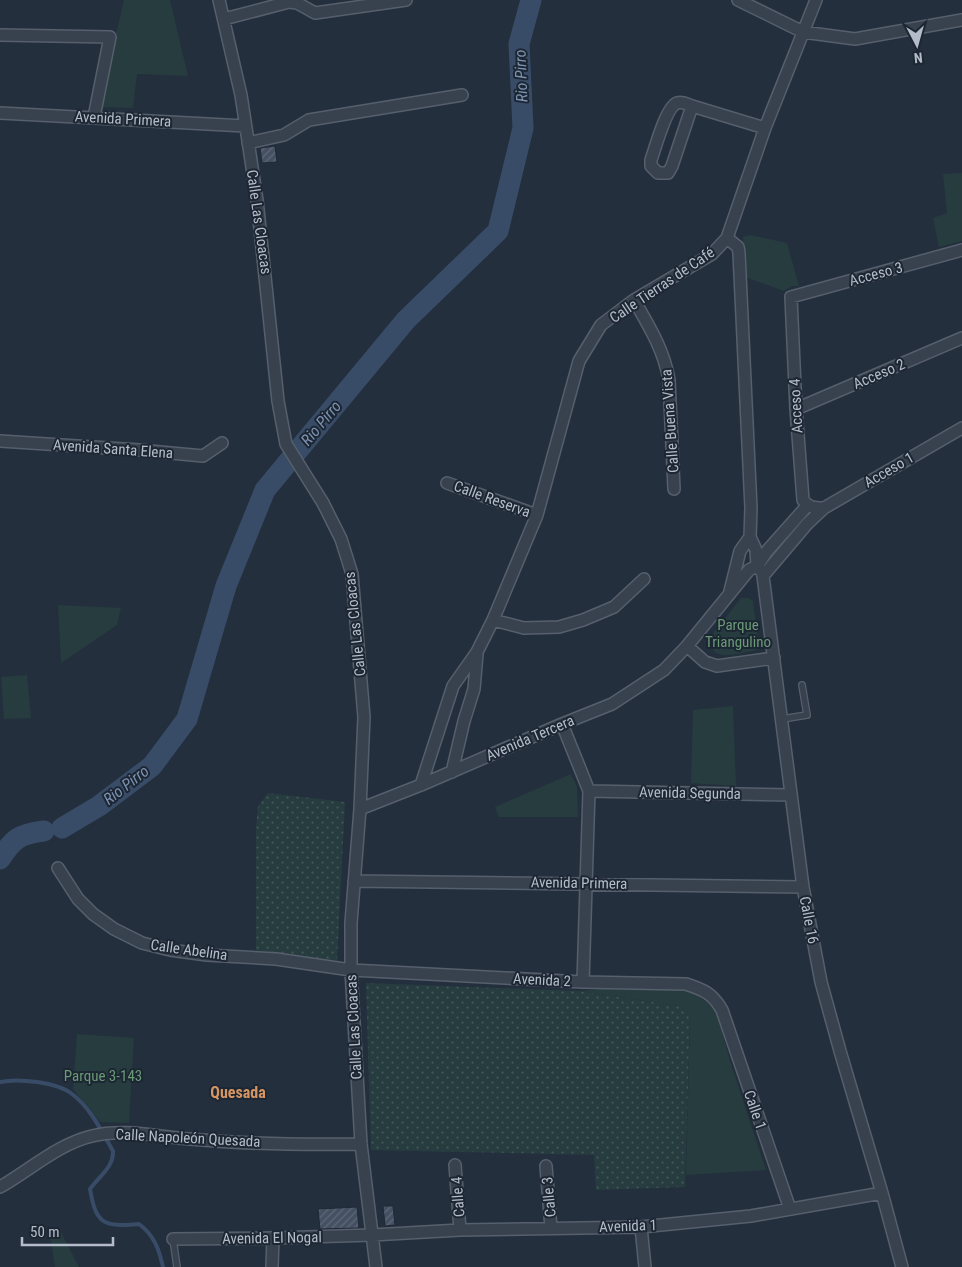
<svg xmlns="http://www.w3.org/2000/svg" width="962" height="1267" viewBox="0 0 962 1267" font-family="'Roboto Condensed',sans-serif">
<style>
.grass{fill:url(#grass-dots)}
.park{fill:#263c3f}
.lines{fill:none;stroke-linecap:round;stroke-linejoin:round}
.stream{stroke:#394c67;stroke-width:4}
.river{stroke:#394c67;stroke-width:21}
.building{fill:url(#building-hatch);stroke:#1f2835}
.service-casing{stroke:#565f6c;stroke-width:8}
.minor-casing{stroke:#565f6c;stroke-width:14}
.service{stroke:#38414e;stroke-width:5.5}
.minor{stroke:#38414e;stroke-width:11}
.labels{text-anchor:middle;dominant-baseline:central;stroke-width:4;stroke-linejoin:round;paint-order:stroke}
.street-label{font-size:15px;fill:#b4bcc9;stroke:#1d2633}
.park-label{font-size:15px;fill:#6b9a76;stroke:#1d2633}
.water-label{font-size:16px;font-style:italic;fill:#7c92b1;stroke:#1d2633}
.neighbourhood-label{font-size:16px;font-weight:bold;fill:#d59563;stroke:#1d2633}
</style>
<defs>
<pattern id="grass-dots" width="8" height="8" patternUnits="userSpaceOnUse" patternTransform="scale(1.25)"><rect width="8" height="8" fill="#263c3f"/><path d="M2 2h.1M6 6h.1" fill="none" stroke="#435659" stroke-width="1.8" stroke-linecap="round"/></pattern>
<pattern id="building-hatch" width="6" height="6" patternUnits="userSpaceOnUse" patternTransform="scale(1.25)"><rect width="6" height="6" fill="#455162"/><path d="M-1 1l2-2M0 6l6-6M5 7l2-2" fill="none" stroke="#5d6877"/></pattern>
</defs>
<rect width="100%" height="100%" fill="#242f3e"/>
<!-- grass -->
<path class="grass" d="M268,793L345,802L337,961L256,951V829L258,806Z
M366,983L579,991L679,1006L687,1011L690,1020L685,1187L596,1190L594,1155L371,1150Z"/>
<!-- park -->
<path class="park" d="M124,0H170L188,76L137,74L133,108L99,107Z
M962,173V241L939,247L933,218L947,213L943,174Z
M750,235L787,243L799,286H792L784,291L745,277L743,237Z
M741,598H749L753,601L759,648L756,650C739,653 706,665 711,636Z
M58,605L121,608L117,625L61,663Z
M27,675L31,718L4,719L1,677Z
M733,706L736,786L691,783L693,710Z
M571,774L577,787L578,817H499L495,807Z
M621,987L684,988L698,994L717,1013L730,1061L766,1170L686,1175L690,1020L687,1011L679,1006L579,991Z
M77,1034L134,1038L129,1123L100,1122L73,1089Z
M60,1230L79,1267H55L50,1235Z"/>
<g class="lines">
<!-- stream -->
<path class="stream" d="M0,1082C18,1078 57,1082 72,1094C90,1107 102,1132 113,1151C114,1167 99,1176 90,1189C96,1225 104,1227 139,1224C154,1235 159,1249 163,1267"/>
<!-- river -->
<path class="river" d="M62,828L99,806L152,766L187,719L226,586L265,490L406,320L498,231L523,128L519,44L531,0
M0,859C13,839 19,834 44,831"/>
</g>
<!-- building -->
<path class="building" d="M275,146L277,162L262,163L260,148Z
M383,1206H393L395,1225L385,1226Z
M357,1207L359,1228L320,1229L318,1209Z"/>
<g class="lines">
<!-- service casing -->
<g class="service-casing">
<path id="service" d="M782,719L807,715L802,685
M173,1239L177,1267"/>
</g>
<!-- minor casing -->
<g class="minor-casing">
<path id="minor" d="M219,0L241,95L257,200L278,401L286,444L323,503L341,539L352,574L364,717L360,809L351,923V970L361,1144L376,1267
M738,0L803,32L855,39L962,20
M224,19L289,2L297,3L315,13L406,0
M0,35L110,37L94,117
M692,106L672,166L668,173H658L651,166V160C655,149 666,107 677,103C683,101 687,104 692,106L765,128
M0,113L245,126
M248,143L284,135L309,120L462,95
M727,238L738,247L739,253L751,508L750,537L740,551L730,591
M962,250L791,297L796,409L803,500C809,508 814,508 824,508L962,428
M634,300C649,326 664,350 669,380L674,489
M796,409L962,338
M0,441L139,450L203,456L222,443
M447,483L537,515
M750,537L756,550L757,566
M757,566L762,572L763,576L803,887L821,982L840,1051L882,1193L902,1267
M757,566L767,551L807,506
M763,576L807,524L824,508
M493,620L524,628L559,627L583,620L614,607L644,579
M687,646L705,662L717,666L774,658
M562,724L589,791L583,982
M452,772L464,721L474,689L477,654
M421,785L453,686L477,652L493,620L537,515L579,361L601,325L634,300L712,254L727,238L765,128L816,0
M589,791L791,795
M360,809L421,785L562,724L612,704L664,670L687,646L749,570L757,566
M58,868L78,899L93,914L114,929L142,943L170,950L207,955L276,959L351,970L583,982L686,984C704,990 712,993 722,1010L790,1209
M354,881L803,887
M455,1165L460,1230
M546,1166L551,1228
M0,1187C30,1170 58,1144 92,1136C124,1128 158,1137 190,1139C246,1144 305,1145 361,1144
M641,1227L645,1267
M173,1239L273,1238L372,1235L460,1230L641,1227L751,1216L882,1193
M272,1267L273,1238"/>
</g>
<!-- service -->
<use href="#service" class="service"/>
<!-- minor -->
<use href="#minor" class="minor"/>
</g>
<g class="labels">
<!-- street labels -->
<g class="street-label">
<text transform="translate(123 119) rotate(3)">Avenida Primera</text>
<text transform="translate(259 222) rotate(82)">Calle Las Cloacas</text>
<text transform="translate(876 274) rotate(-15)">Acceso 3</text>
<text transform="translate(662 285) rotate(-34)">Calle Tierras de Café</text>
<text transform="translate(879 374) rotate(-23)">Acceso 2</text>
<text transform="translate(796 406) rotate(-93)">Acceso 4</text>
<text transform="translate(670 421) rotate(-94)">Calle Buena Vista</text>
<text transform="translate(113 449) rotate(4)">Avenida Santa Elena</text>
<text transform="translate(889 470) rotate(-30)">Acceso 1</text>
<text transform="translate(492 499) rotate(20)">Calle Reserva</text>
<text transform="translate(355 624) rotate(-96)">Calle Las Cloacas</text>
<text transform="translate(530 738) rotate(-23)">Avenida Tercera</text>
<text transform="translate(690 793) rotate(1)">Avenida Segunda</text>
<text transform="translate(579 883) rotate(1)">Avenida Primera</text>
<text transform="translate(809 920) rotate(79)">Calle 16</text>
<text transform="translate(189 950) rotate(8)">Calle Abelina</text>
<text transform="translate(542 980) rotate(3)">Avenida 2</text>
<text transform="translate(354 1027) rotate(-93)">Calle Las Cloacas</text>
<text transform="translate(755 1110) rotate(71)">Calle 1</text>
<text transform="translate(188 1138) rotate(3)">Calle Napoleón Quesada</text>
<text transform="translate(458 1197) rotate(-94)">Calle 4</text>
<text transform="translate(549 1197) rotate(-95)">Calle 3</text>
<text transform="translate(628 1226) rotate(-2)">Avenida 1</text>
<text transform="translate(272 1238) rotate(-1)">Avenida El Nogal</text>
</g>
<!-- park labels -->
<g class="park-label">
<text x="738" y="625">Parque<tspan x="738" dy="17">Triangulino</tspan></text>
<text x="103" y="1076">Parque 3-143</text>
</g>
<!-- water labels -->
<g class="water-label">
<text transform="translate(521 76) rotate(-92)">Rio Pirro</text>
<text transform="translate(321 423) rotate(-50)">Rio Pirro</text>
<text transform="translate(126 785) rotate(-38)">Rio Pirro</text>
</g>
<!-- neighbourhood labels -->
<g class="neighbourhood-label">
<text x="238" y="1092">Quesada</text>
</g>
</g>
<!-- north arrow -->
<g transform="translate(917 45) rotate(174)" stroke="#1d2633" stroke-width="4" paint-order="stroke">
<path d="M0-4L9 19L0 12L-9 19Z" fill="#b4bcc9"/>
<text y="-8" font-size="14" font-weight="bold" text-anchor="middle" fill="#b4bcc9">N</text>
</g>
<!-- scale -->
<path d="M22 1237v8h91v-8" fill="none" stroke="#b4bcc9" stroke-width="2.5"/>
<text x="30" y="1237" font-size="15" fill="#b4bcc9" stroke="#1d2633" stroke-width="4" paint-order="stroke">50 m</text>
</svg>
